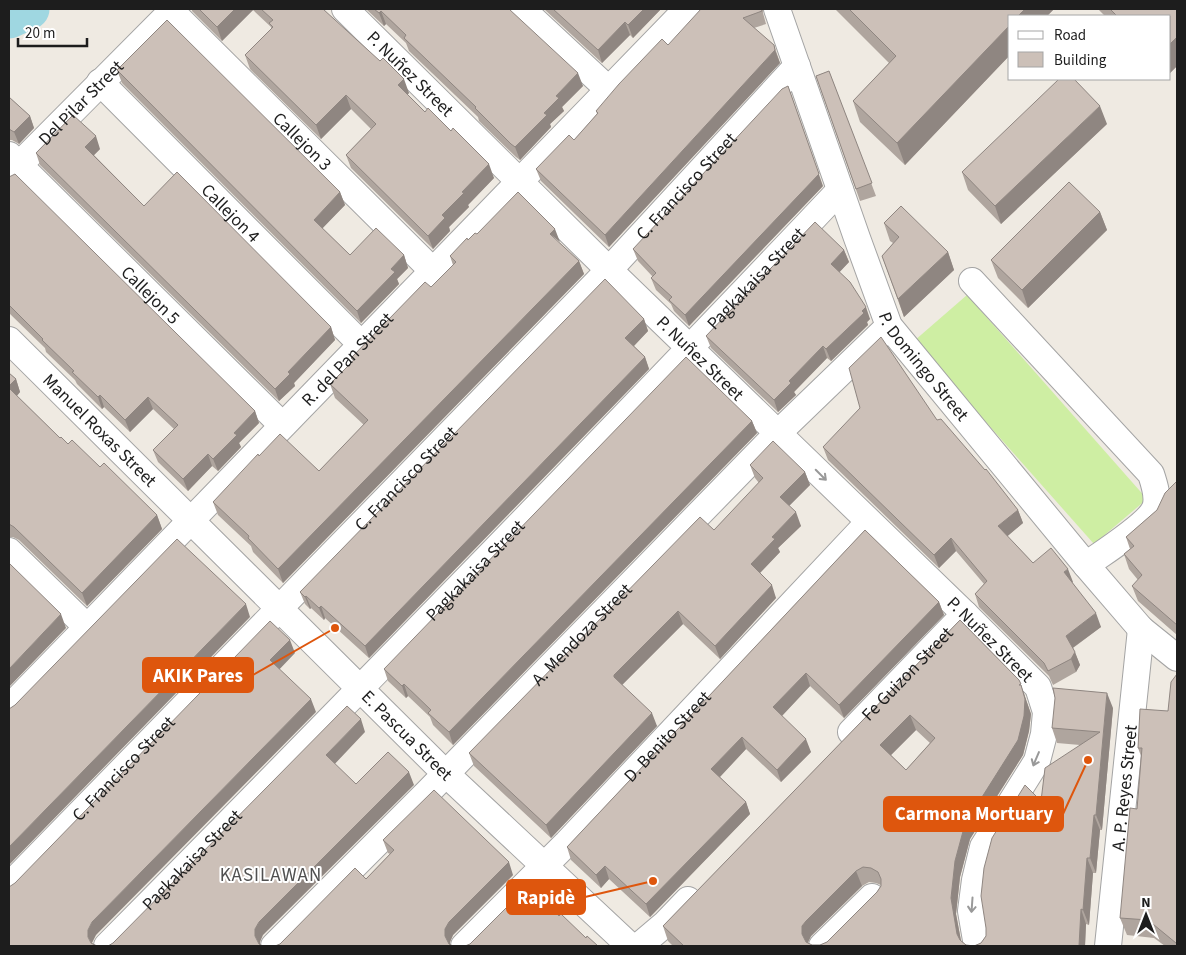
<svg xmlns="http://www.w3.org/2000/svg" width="1186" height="955" viewBox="0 0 1186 955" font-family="'Source Sans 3',sans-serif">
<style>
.grass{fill:#ceeea3}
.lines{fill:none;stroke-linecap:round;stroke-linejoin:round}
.river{stroke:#9fd7e1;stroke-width:41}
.minor-casing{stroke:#a4a4a4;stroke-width:28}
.minor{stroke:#fff;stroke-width:26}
.wall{fill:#afa59e;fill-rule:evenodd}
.shaded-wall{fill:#8f8681}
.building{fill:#ccc0b8;stroke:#8f8681;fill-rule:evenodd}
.oneway{stroke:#999}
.labels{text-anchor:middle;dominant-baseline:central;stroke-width:4;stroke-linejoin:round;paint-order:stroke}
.street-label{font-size:18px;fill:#1d1d1d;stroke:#fff}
.neighbourhood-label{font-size:19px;letter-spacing:1px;fill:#505050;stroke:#fff}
.leader{fill:none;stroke:#de560d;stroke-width:2}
.callout-dot{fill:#de560d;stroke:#fff;stroke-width:2}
.callout{fill:#de560d;stroke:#de560d;stroke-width:2}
.callout-label{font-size:19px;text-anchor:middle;font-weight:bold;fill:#fff}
</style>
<rect width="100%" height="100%" fill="#efeae2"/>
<!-- grass -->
<path class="grass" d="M967,295L1147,499L1094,544L914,341Z"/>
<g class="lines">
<!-- river -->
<path class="river" d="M9,18L29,9"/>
<!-- minor casing -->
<g class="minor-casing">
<g id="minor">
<path id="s1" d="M345,9L609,270L965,614L1038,687L1046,712L1044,734L1037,761L983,847L975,880L971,911L977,946"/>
<path d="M522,9L608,89"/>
<path id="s2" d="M777,9L857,238L889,326L1086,565L1141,629L1177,658"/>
<path id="s3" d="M171,11L432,270"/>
<path id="s4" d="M100,82L361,344"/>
<path id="s5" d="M9,155L282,425"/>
<path id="s6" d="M9,175L174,9"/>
<path d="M972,281L1151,474C1154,483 1159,498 1155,508C1149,524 1101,554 1086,565"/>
<path id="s7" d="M9,340L445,773L630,946"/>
<path d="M9,551L87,627"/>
<path id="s8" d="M9,708L687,9"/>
<path id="s9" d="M851,732L965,614"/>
<path id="s10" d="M9,886L609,270L797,66"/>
<path id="s11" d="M107,946C354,696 599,445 840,190"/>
<path id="s12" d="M274,946L428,792L778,433L889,326"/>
<path id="s13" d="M464,946L567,843L869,522"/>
<path d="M639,946L665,924L688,900"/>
<path d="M822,946L872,897"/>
<path id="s14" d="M1108,946L1141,629"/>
</g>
</g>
<!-- minor -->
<use href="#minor" class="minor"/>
</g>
<!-- wall -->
<path class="wall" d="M192,9H323L409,93L407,95L494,178L468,205L469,207L449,227L450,231L433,249L351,168L346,155L371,129L351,109L321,139L250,69L245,55L271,29V27L253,10L222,41L192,11Z
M366,9H509L583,86L562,107L564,111L550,124L551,127L520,160L516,157L479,121L478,117L409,51L406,43L386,24L384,26Z
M544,9H661L633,38L630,35L602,63Z
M763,9V13L766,24L754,28L774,45L780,63L609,247L541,181L536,169L574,140L597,114L596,111L668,45Z
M835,9H1054L1047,16H1010V55L905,165L860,122L853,101L889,63Z
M1098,9H1177V66L1170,73V16H1105Z
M117,70L340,192L345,205L322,228L350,255H404L408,268L397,279L399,284L361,323L122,83Z
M829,71L876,196L860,201L816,76Z
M9,97L30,116L34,128L19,144L12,140H9Z
M1107,124L1001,224L968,190L962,172Z
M100,149L94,155L144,206L331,327L335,340L294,383L295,386L279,401L40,165L36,153Z
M9,177L255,411L259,423L239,443L241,447L218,471L212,466L188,491L158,462L153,450L174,429L153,409L130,432L104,407L102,409L77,384L75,380L46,352L45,348L9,313Z
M823,186L689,326L674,311L671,304L656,290L651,278L653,277L638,261L633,249Z
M1100,212L1107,230L1028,308L998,278L991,260Z
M884,223L948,252L954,270L904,317L882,256L893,243L890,241Z
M477,234L560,243L579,261L584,274L283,583L253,552L251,546L218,515L213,502L259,456L319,471L364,425L335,398L330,384L353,361L351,358L431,287L453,265L450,256L468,240Z
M844,250L849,262L839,272L870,319L867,322L868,325L831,361L827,358L794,392L796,395L778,412L711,348L706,336Z
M644,319L648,331L634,346L645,357L649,369L369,658L325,618L324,620L311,608L310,609L305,604L300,592Z
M9,373L16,379L20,392L17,396L60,438L100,467L157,515L162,529L87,606L19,540L13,537H9Z
M937,420L1018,510L1023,523L1007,536L1033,563L1073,582H1072L1101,627L1073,648L1080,665L1076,672L1053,685L1049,676L979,607L975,594L984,584L956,551L939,568L828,460L823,447Z
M752,421L757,433L453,745L433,725L430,717L408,696L406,698L388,681L384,669Z
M750,465L805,472L810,485L789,506L801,526L778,548L780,552L760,573L776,598L720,659L683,624L622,685L657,726L551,838L474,766L469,753L714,530L759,483L755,478Z
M1177,481V635L1138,601L1132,586L1138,580L1129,569L1124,554L1130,549L1126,537L1157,510Z
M865,530L939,602L944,615L844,718L810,686L782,716L811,752L781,782L746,749L720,777L746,802L750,814L650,917L609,879L601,888L571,860L567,847Z
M960,620L1019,680L1031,714L1029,731L1023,755L970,839L960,877L956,914L961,941L966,945L974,946L981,943L986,936L1041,801L1080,745L1057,743L1052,728L1113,708L1102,830H1100L1096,873H1093L1089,925L1086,924L1085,946H673L668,941L663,926ZM916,730L930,743L906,770L891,755ZM869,882L876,883L881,885L877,892L827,942L820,945H812L808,943L811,936L862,886Z
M1177,674V946H1165L1154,938L1127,935L1120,918L1137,809L1141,756L1138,748L1168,711Z
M383,840L513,875L453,935L450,942V944H280L366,879L390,854L388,853Z"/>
<!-- shaded-wall -->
<path class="shaded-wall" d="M235,9H252L253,10L222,41L217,27Z
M644,9H661L633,38L628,25Z
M1025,9H1054L1047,16H1018Z
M381,11L386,24L384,26L379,13Z
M625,22L630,35L602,63L598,50Z
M1010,25V55L905,165L897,143Z
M1177,37V66L1170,73V44Z
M775,50L780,63L609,247L605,235Z
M578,73L583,86L562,107L564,111L550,124L551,127L520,160L515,147L544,113L556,96Z
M404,79L409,93L403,99L398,85Z
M788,86L823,186L689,326L685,315Z
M346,95L351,109L321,139L316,125Z
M1100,106L1107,124L1001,224L995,206Z
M30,116L34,128L19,144L14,132Z
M96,136L100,149L90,159L85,147Z
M489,164L494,178L468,205L469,207L449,227L450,231L433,249L428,236L442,215L462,192Z
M340,192L345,205L319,232L314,220Z
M1100,212L1107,230L1028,308L1022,290Z
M555,229L560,242L550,234Z
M844,250L849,262L836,276L831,264Z
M948,252L954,270L904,317L898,299Z
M404,255L408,268L397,279L399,284L361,323L357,311L391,269Z
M579,261L584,274L283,583L278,569Z
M866,307L870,319L867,322L868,325L831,361L826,349Z
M644,319L648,331L630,350L625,338Z
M331,327L335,340L294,383L295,386L279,401L275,389L288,372Z
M823,346L827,358L794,392L796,395L778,412L774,400L789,381Z
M645,357L649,369L369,658L365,646Z
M16,379L20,392L13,400L9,389V386Z
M100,395L104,407L102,409L98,397Z
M148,397L153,409L130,432L125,420Z
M255,411L259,423L239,443L241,447L218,471L213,459L234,433Z
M752,421L757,433L453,745L449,732Z
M208,454L212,466L188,491L183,479Z
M805,472L810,485L785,510L780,497Z
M1018,510L1023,523L1003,540L998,526Z
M796,512L801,526L778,548L780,552L756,577L751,564L772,537Z
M157,515L162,529L87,606L82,593Z
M951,538L956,551L939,568L934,555Z
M1068,569L1073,582L1069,585L1064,572Z
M772,585L776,598L720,659L715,646Z
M306,596L311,608L310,609L305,597Z
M939,602L944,615L844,718L839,705Z
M246,604L250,617L9,865V847Z
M321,606L325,618L324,620L319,608Z
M678,611L683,624L619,688L614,677V675Z
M1096,613L1101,627L1071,649L1066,636Z
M61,614L66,628L9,687V669Z
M290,640L295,653L275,674L270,660Z
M1075,652L1080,665L1076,672L1071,659Z
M806,673L810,686L778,720L773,707Z
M404,684L408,696L406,698L402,686Z
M1021,685L1031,714L1029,731L1023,755L970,839L960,877L956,914L962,946L957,934L951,898L955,861L965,824Z
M1107,693L1113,708L1102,830L1096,815Z
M311,699L316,712L96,935L92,943L93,946L88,937V930L92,922Z
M652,713L657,726L551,838L546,825Z
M910,715L916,730L886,760L880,745Z
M361,719L365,732L331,768L326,755Z
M742,737L746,749L716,781L711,769Z
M806,739L811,752L781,782L777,770Z
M409,772L414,785L263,935L260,942V946L255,936V929L259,922Z
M746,802L750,814L650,917L646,904Z
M1094,815L1100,830L1096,873L1090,858Z
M1087,858L1093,873L1089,925L1083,910Z
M509,862L513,875L453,935L450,942V946L445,936V929L449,922Z
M605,866L609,879L601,888L596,875Z
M856,871L862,886L811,936L808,942V946L802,934V926L806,921Z
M1081,909L1086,924L1085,946H1079Z"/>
<!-- building -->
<path class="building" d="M199,9H235L217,27Z
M261,9H323L380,61L383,58L404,79L398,85L425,112L428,108L451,131L453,128L489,164L462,192L464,193L442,215L445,218L428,236L346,155L376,124L346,95L316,125L245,55L273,27L269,23L273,20Z
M374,9H509L578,73L556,96L559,98L544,113L547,115L515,147L511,144L475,108L476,107L404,38L406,35L381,11L379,13Z
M553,9H644L628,25L625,22L598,50Z
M701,9H761L762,11L743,18L774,45L775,50L605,235L536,169L569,135L574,140L598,113L596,111L619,84L662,39L668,45Z
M849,9H1025L1018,16H1010V25L897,143L853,101L896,56Z
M1110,9H1177V37L1170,44V16H1117Z
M167,20L340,192L314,220L350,255L376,228L404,255L391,269L395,272L357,311L117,70Z
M829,71L872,183L856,189L816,76Z
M1059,79H1074L1100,106L995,206L962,172Z
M788,86L819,174L685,315L669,300L672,297L651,278L656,273L633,249L782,89Z
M9,97L30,116L14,132L9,129Z
M73,115L96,136L85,147L144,206L177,172L331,327L288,372L290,374L275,389L36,153Z
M15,174L255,411L234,433L237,435L213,459L208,454L183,479L153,450L178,425L148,397L125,420L100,395L98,397L72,372L74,371L42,340L43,339L9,305V177Z
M1069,182L1100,212L1022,290L991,260Z
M518,192L555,229L550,234L579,261L278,569L248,538L249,536L213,502L258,454L259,456L280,434L319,471L368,420L330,384L354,360L351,358L425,282L431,287L456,262L450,256L467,238L468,240L475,233L477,234Z
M901,206L948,252L898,299L882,256L899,237L884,223Z
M815,222L844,250L831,264L850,282L866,307L862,311L864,313L826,349L823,346L789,381L791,383L774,400L706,336Z
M605,279L644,319L625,338L645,357L365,646L321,606L319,608L306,596L305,597L300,592Z
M881,337L937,420L941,419L985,470L986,469L1018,510L998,526L1033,563L1051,548L1068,569L1064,572L1096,613L1066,636L1075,652L1071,659L1048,671L1044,663L975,594L987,581L951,538L934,555L823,447L860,408L849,368Z
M686,357L752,421L449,732L428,713L431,710L404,684L402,686L384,669Z
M9,373L16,379L9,386Z
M9,388L60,438L61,437L68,444L72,440L100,467L104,463L157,515L82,593L14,527L9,524Z
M773,441L805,472L780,497L796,512L772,537L775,539L751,564L772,585L715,646L678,611L614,675V677L652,713L546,825L469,753L700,517L714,530L763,478L750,465Z
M1177,481V625L1132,586L1142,575L1124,554L1134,546L1126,537L1157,510L1165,493Z
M865,530L939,602L839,705L806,673L773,707L806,739L777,770L742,737L711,769L746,802L646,904L605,866L596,875L567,847Z
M177,539L246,604L9,847V709L15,705Z
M9,563L61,614L9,669Z
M960,620L1019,680L1021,684L1019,685H1021L1025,699L1024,716L1018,740L965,824L955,861L951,898L957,934L960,940L966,945L974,946L981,943L986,936V928L981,896L984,868L992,838L1025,785L1041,801L1045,768L1100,732L1052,728L1055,698L1053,688L1107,693L1096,815H1094L1090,858H1087L1083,910L1081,909L1079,946H684L663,926ZM910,715L935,738L906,770L880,745ZM863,867L871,868L878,872L881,879V886L877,892L827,942L820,945H812L806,942L802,934V926L806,921L856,871Z
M270,621L290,640L270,660L311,699L92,922L88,930V937L91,943L97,946H9V887L15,883Z
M1177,674V942L1176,943L1148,920L1120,918L1130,808L1137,809L1142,748H1138L1140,709L1168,711L1171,682Z
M347,706L361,719L326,755L356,784L388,752L409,772L259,922L255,929V936L259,944L263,946H108L113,943Z
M434,790L509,862L449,922L445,929V936L449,944L453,946H275L280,944L355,868L366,879L394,850L383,840Z
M528,886L559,916L561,914L586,938L587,936L598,946H465L470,944Z"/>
<!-- one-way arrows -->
<defs><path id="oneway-shaft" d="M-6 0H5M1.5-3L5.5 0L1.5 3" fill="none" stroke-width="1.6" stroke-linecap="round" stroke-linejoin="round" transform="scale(1.25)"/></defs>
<g class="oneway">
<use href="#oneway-shaft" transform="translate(821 475) rotate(45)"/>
<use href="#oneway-shaft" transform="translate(1036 759) rotate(113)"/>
<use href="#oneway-shaft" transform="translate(972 905) rotate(94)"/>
</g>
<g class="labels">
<!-- street labels -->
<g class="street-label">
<text stroke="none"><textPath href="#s1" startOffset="92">P. Nuñez Street</textPath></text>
<text stroke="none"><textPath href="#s6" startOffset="102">Del Pilar Street</textPath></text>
<text stroke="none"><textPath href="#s3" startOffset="185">Callejon 3</textPath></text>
<text stroke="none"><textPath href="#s10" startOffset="974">C. Francisco Street</textPath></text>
<text stroke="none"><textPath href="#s4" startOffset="185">Callejon 4</textPath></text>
<text stroke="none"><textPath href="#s11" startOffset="931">Pagkakaisa Street</textPath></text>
<text stroke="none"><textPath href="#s5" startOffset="199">Callejon 5</textPath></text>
<text stroke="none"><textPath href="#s8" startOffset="486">R. del Pan Street</textPath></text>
<text stroke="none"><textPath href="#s1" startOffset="498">P. Nuñez Street</textPath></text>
<text stroke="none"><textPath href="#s2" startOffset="389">P. Domingo Street</textPath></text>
<text stroke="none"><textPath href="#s7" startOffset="128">Manuel Roxas Street</textPath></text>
<text stroke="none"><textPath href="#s10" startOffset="569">C. Francisco Street</textPath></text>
<text stroke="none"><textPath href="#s11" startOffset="526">Pagkakaisa Street</textPath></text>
<text stroke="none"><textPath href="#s12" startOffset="438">A. Mendoza Street</textPath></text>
<text stroke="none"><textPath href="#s1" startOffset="902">P. Nuñez Street</textPath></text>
<text stroke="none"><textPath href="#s9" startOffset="81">Fe Guizon Street</textPath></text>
<text stroke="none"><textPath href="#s7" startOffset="561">E. Pascua Street</textPath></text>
<text stroke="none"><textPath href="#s13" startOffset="292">D. Benito Street</textPath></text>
<text stroke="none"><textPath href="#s10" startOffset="164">C. Francisco Street</textPath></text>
<text stroke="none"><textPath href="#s14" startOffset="159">A. P. Reyes Street</textPath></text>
<text stroke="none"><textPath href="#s11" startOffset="121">Pagkakaisa Street</textPath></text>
</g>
<!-- neighbourhood labels -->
<g class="neighbourhood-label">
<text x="271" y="875">KASILAWAN</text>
</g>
</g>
<!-- callouts -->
<path class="leader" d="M335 628L253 675M1088 760L1063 814M653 881L585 897"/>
<g class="callout-dot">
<circle cx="335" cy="628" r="5"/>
<circle cx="1088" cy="760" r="5"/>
<circle cx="653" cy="881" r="5"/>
</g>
<g class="callout">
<rect x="143" y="658" width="110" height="34" rx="5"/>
<rect x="884" y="797" width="179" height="34" rx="5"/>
<rect x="507" y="880" width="78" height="34" rx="5"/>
</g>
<g class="callout-label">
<text x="198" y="682">AKIK Pares</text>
<text x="974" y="820">Carmona Mortuary</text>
<text x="546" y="904">Rapidè</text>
</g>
<!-- border -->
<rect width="1186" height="955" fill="none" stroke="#1d1d1d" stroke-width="20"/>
<!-- legend -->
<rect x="1008" y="15" width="162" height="65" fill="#ffffff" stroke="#a5a5a5"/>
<rect x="1018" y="31" width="25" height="8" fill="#ffffff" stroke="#a5a5a5"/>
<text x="1054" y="40" font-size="15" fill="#1d1d1d">Road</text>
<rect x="1018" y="52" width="25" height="15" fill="#ccc0b8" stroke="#a5a5a5"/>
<text x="1054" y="65" font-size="15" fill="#1d1d1d">Building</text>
<!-- north arrow -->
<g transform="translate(1146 915)" stroke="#ffffff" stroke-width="4" paint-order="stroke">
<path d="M0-4L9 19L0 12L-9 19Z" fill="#1d1d1d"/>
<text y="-8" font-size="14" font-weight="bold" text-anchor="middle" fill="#1d1d1d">N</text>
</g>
<!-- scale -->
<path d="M18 38v8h69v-8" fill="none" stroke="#1d1d1d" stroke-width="2.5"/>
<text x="25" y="38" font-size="15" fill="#1d1d1d" stroke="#ffffff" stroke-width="4" paint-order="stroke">20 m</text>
</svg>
